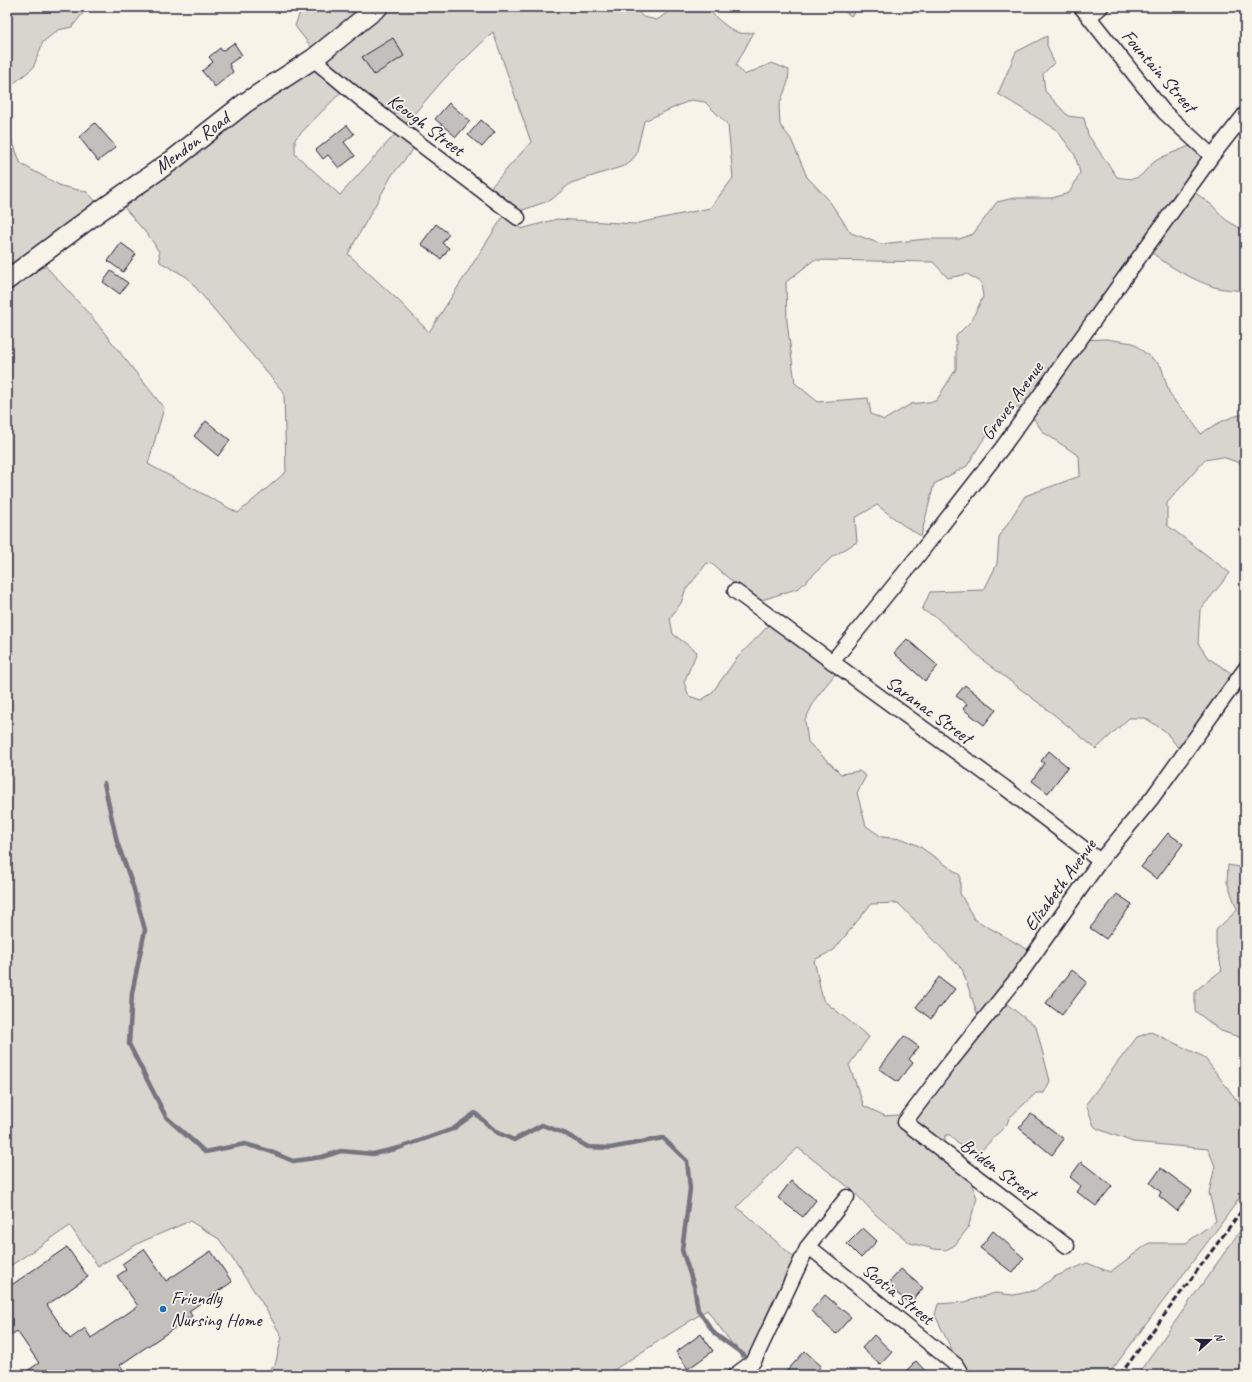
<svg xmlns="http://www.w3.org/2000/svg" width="1252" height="1382" viewBox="0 0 1252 1382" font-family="Caveat,sans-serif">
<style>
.green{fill:#d8d5cf;stroke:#7d7c85;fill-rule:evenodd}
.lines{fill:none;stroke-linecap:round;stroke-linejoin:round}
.stream{stroke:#76747f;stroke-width:4.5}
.building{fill:#c2bfbd;stroke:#22223b}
.street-casing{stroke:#22223b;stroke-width:17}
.secondary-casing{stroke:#22223b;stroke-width:22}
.street{stroke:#f7f3e8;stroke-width:14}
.secondary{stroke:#f7f3e8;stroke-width:19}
.rail{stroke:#22223b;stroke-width:3;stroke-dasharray:6 3;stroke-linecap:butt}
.poi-dot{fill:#1f6fb2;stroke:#f7f3e8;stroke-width:1.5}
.labels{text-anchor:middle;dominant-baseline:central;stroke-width:3.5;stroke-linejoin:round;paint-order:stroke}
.street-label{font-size:19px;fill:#22223b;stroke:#f7f3e8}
.poi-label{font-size:19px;fill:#22223b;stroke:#f7f3e8;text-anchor:start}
</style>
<rect width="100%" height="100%" fill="#f7f3e8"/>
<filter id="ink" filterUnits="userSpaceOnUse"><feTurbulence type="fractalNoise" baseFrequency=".025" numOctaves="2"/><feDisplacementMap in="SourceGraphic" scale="8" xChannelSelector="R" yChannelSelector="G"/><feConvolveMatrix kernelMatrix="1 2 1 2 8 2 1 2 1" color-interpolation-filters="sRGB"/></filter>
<g filter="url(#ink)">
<!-- green -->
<path class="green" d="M7,7H86L87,8L72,27L58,30L43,42L33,68L13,84L7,94Z
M302,7H634L643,17L657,20L675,7H707C712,15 731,32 740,33C745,34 749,33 754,32L736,65L744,75L772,63L789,70L788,82L779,106L780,125L791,139L807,177L828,199L851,233L881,244L926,239H959L973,234L997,202L1014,198H1052L1069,193L1076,181L1080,173L1075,155L1056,129L998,94L1016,52L1047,36V45L1054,63L1043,74L1045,91L1068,116L1084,118L1088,135L1117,177C1146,183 1139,172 1157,160C1167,154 1179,151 1189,146L1195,149L1206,163L1189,188L1213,206L1226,220L1245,231V292C1235,289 1224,290 1214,287C1191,279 1163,264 1146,247L1077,340L1106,339L1133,343L1161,366L1169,392L1176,403L1187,414L1201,434C1213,425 1230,416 1245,414V468L1240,463L1222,457L1205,460L1167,503V525L1230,573L1200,610L1198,643L1208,658L1239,678L1184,755L1165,731L1145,718H1129L1096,749L1057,717L984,661L936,617L922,610L930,592L984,590L997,564L999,537L1025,496L1080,476L1079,456L1043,432L1027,409L1009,407L981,443L967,466L934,484L921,536L903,525L877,505L855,518L857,542L832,557L799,588L756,602L712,564L707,563L685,591L681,603L670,618L673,634L697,652L684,682L689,696L701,700L711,694L737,658L770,624L844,671L839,676L835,674L816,698L805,720L808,742L841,774L859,771L866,776L857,793L866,826L882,837L903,839L919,846L960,875V893L974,919L1032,952L1003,1001L1036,1027L1050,1081L1044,1093H1036L1009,1118L1007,1124L977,1155L957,1143L950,1135H945V1143L948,1156L969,1177L977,1198L968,1228L955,1245L946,1250L934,1249L910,1243L876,1215L851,1189L798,1148L790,1155L737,1207L796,1259L747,1364L707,1310L606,1375H262L275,1365L282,1337L261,1301L219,1239L190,1221L141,1242L98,1266L70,1226L7,1268V127L21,164L61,186L87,192L102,208L40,260L91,316L164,408L148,464L238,513L286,472L284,393L187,277L160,262L159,252L151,239L118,200L316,53L295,26ZM493,32L531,142L491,187L520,211L551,200L571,183L627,165L636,155L644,121L691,100L705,102L728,125L733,178L710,208L634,224L557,219L521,229L504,215L429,332L399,301L348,254L392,175L417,145L401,129L444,79ZM346,87L398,131L340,195L295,154V139ZM814,260L933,262L948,278L967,274L981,282L983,297L971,321L956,336V369L936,401L911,404L884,420L871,414L868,398L818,402L795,383L787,322L786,282ZM898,903L962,969L981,1025L912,1114L885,1116L864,1106L849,1065L869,1037L823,1000L814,960L834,950L871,904Z
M839,7H859L851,16Z
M1228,865L1245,868V1039L1221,1031L1195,1011V991L1222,970L1216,945V930L1232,915L1237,909L1227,882Z
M1151,1032L1204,1057L1245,1111V1190L1221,1224L1108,1375H964L935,1315L938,1304L965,1302L995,1293L1014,1295L1037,1290L1054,1277L1087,1263L1110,1272L1149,1243H1186L1216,1221L1209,1193L1215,1166L1208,1149L1133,1142L1098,1129L1094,1126L1086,1104L1137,1037Z
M1245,1224V1375H1137Z"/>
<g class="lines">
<!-- stream -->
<path class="stream" d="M104,783L117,842L133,886L145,930L132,993L129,1044L166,1117L205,1152L245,1144L269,1151L293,1161L322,1157L341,1151L373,1154L399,1148L453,1129L475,1113L496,1132L514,1140L542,1125L564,1133L588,1147L610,1148L663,1138L687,1161L690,1189L682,1250L694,1286L698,1310L715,1334L744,1355"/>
</g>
<!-- building -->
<path class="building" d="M393,38L404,56L374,75L362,57Z
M234,43L242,55L229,64L233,72L215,87L202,71L213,62L209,57L220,48L222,51Z
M449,103L470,121L456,137L435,119Z
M481,120L495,132L482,147L468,135Z
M95,123L116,147L98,161L79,137Z
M347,125L354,134L344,142L355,156L339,168L328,155L323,159L316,150Z
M436,224L449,234L442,243L449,248L441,259L421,244Z
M121,243L136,254L123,272L108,261Z
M111,271L128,283L120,294L103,282Z
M206,421L230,440L218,456L194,436Z
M907,639L938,666L925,681L894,653Z
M965,685L996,710L984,725L963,709L967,704L956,696Z
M1049,751L1068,767L1048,793L1032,781L1044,763L1041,761Z
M1168,833L1183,844L1157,879L1141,867Z
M1117,894L1132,904L1106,939L1090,928Z
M1072,970L1087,982L1062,1015L1046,1003L1063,981V982Z
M939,977L955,989L940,1008L939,1007L931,1019L916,1007Z
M904,1036L919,1047L909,1059L913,1063L898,1082L879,1069Z
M1031,1114L1064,1139L1052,1155L1019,1128Z
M1081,1162L1112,1186L1096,1206L1077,1192L1081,1186L1070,1177Z
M1161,1168L1192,1191L1177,1211L1159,1196L1161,1192L1150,1183Z
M791,1181L816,1200L803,1217L778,1198Z
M863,1228L877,1241L861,1258L847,1244Z
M993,1231L1024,1258L1013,1273L980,1248Z
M67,1247L88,1277L47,1305L70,1339L85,1328L91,1338L138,1306L117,1276L126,1270L122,1264L144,1249L166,1281L211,1251L232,1282L189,1311L192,1316L120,1365L127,1375H21L39,1363L17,1331L7,1338V1288Z
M901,1269L923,1288L910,1304L887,1285Z
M825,1295L851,1317L836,1334L811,1311Z
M701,1334L713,1351L688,1369L676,1352Z
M874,1335L892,1352L880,1365L862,1348Z
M805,1351L821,1366L813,1375H783Z
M916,1361L929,1375H902Z"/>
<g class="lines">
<!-- street casing -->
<g class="street-casing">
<path id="street" d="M1081,7L1164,112L1212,156
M1089,17L1101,7
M313,59L362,100L518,218
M735,591L1004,787L1100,861
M832,662L917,557L1002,448L1212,156L1245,114
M808,1246L956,1365L962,1375
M1067,1246L905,1122L947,1066L1018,977L1100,861L1152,798L1245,669
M735,1375L754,1361L808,1246L847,1197"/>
</g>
<!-- secondary casing -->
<g class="secondary-casing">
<path id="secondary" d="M7,280L97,213L174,159L245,103L313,59L378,7"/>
</g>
<!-- street -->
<use href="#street" class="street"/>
<!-- secondary -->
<use href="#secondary" class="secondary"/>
<!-- rail -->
<path class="rail" d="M1120,1375L1245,1206"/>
</g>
</g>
<!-- markers -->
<circle class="poi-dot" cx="163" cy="1309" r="4"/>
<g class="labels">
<!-- street labels -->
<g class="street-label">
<text transform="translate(1159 71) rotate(49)">Fountain Street</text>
<text transform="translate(426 125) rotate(37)">Keough Street</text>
<text transform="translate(192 143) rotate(-37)">Mendon Road</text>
<text transform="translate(1012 401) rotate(-54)">Graves Avenue</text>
<text transform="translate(929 710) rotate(36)">Saranac Street</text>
<text transform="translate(1060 885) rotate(-54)">Elizabeth Avenue</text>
<text transform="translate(998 1169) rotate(37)">Briden Street</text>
<text transform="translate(898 1294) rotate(39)">Scotia Street</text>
</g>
<!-- poi labels -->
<g class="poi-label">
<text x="171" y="1298">Friendly<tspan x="171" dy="22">Nursing Home</tspan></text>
</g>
</g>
<!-- margin -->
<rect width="1252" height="1382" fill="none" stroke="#f7f3e8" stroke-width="24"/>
<rect x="12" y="12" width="1228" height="1358" fill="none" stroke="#22223b" stroke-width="1.5" filter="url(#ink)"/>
<!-- north arrow -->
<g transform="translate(1210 1340) rotate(69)" stroke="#f7f3e8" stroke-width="3" paint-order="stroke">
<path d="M0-3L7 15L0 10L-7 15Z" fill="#22223b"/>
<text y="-6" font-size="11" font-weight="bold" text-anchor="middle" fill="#22223b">N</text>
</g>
</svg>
